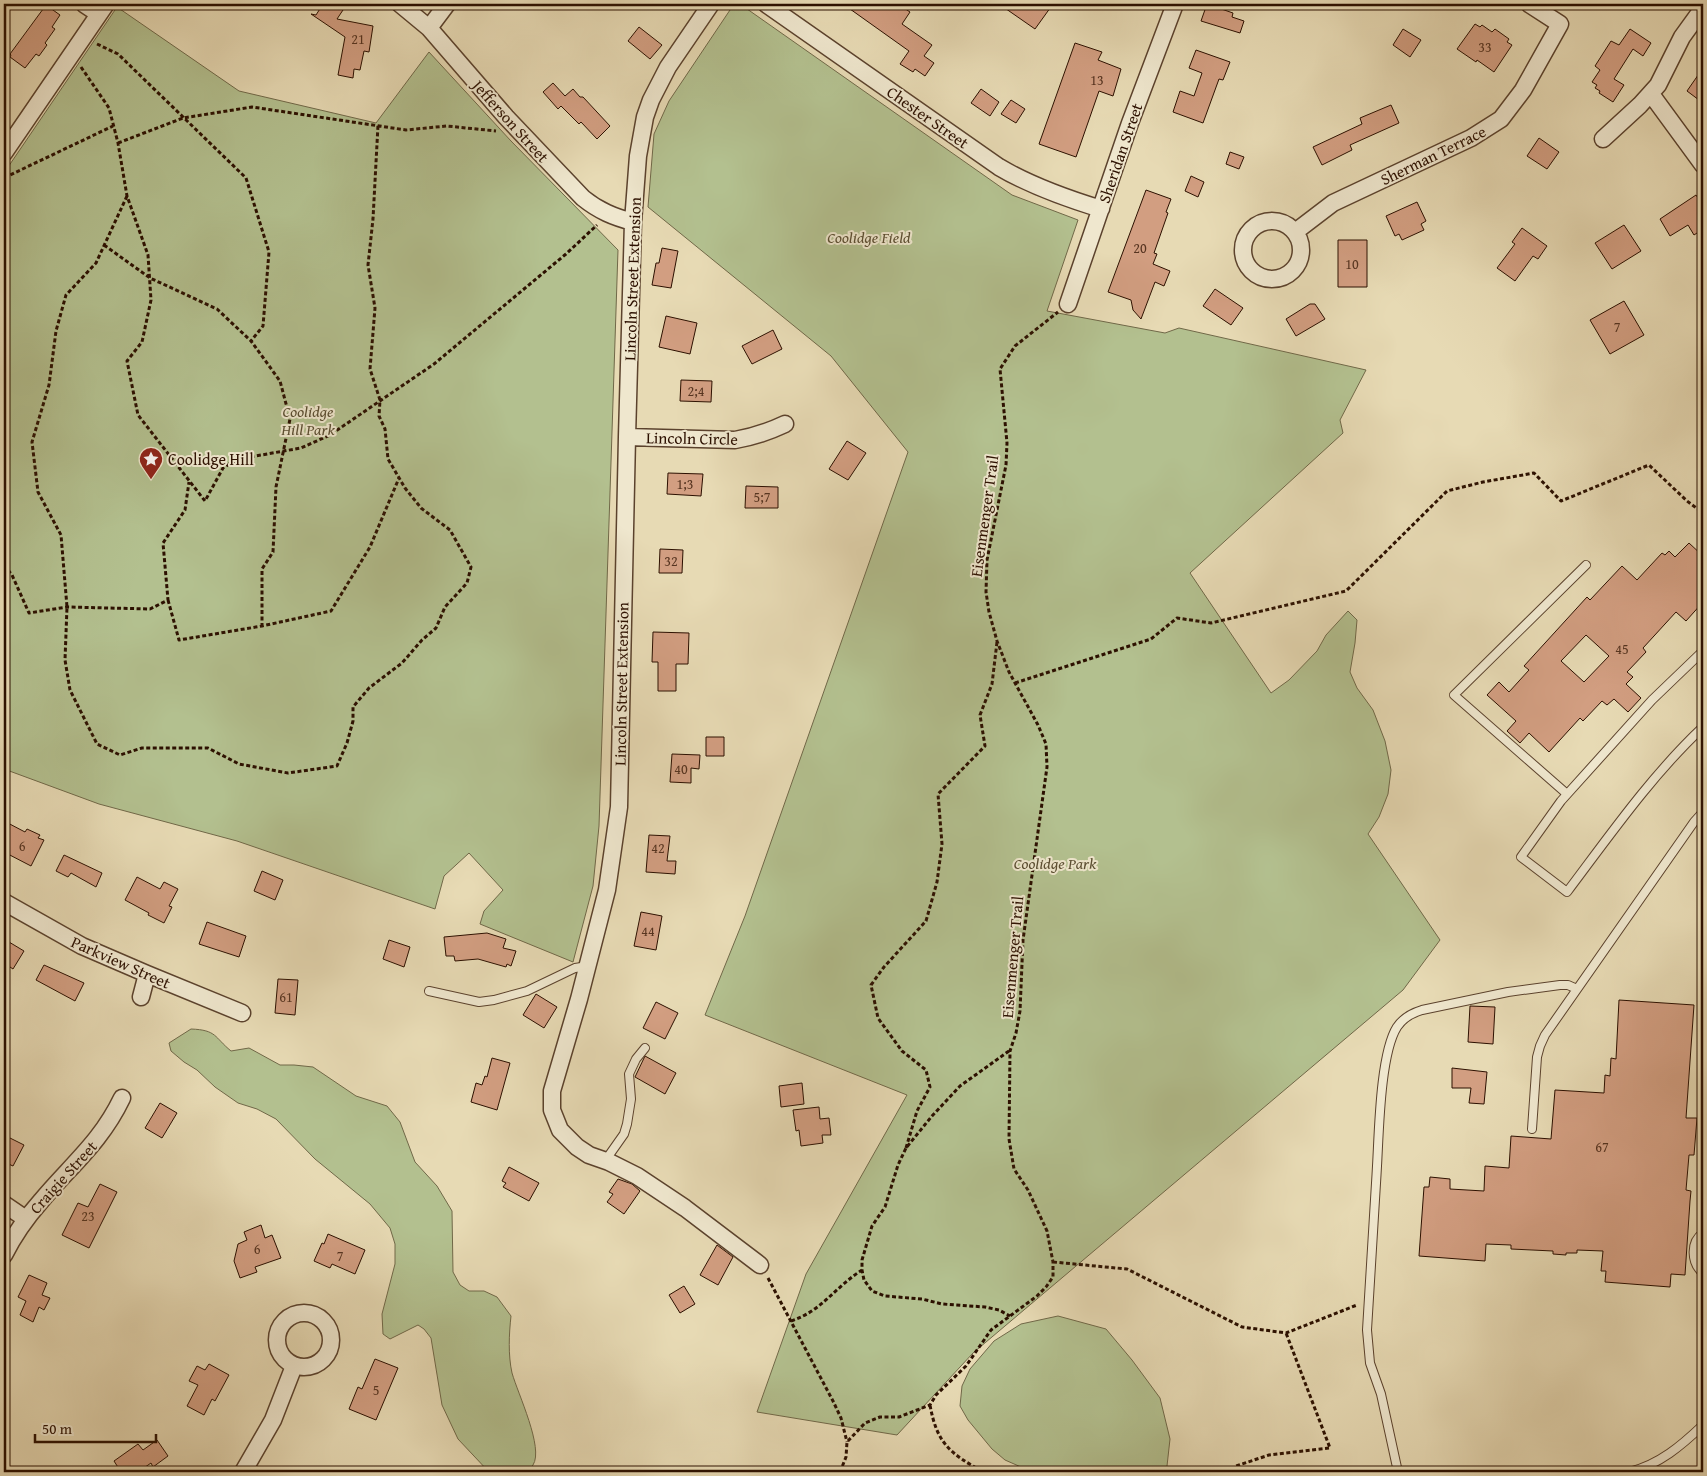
<svg xmlns="http://www.w3.org/2000/svg" width="1707" height="1476" viewBox="0 0 1707 1476" font-family="'Gentium Book Plus',serif">
<style>
.green{fill:#b3c08f;stroke:#706848}
.building{fill:#d29e81;stroke:#2c1000;fill-rule:evenodd}
.lines{fill:none;stroke-linecap:round;stroke-linejoin:round}
.service-casing{stroke:#5b422d;stroke-width:10}
.minor-casing{stroke:#5b422d;stroke-width:19}
.path{stroke:#2c1000;stroke-width:3;stroke-dasharray:4 2.5;stroke-linecap:butt}
.service{stroke:#efe7ce;stroke-width:8}
.minor{stroke:#efe7ce;stroke-width:16}
.labels{text-anchor:middle;dominant-baseline:central;stroke-width:4;stroke-linejoin:round;paint-order:stroke}
.number-label{font-size:14px;fill:#563420}
.street-label{font-size:16px;fill:#2c1000;stroke:#efe7ce}
.park-label{font-size:16px;font-style:italic;fill:#5b4e32;stroke:#efe7ce}
.poi-label{font-size:16px;fill:#2c1000;stroke:#efe7ce;text-anchor:start}
</style>
<rect width="100%" height="100%" fill="#e7dab4"/>
<filter id="stains"><feTurbulence type="fractalNoise" baseFrequency=".004" numOctaves="4"/><feColorMatrix values="0 0 0 0 .2 0 0 0 0 .09 0 0 0 0 .02 0 0 0 .5 -.17"/></filter>
<radialGradient id="worn" r=".72"><stop offset=".6" stop-color="#630" stop-opacity="0"/><stop offset="1" stop-color="#630" stop-opacity=".3"/></radialGradient>
<!-- green -->
<path class="green" d="M734,4H740L1012,195L1078,220L1047,311L1165,333L1179,328L1366,370L1340,420L1343,433L1190,573L1271,693L1289,680L1317,651L1326,635L1348,611L1357,620L1355,643L1350,672L1357,688L1373,710L1385,741L1391,770L1388,794L1379,817L1368,834L1440,940L1403,990L973,1353L897,1435L757,1412L806,1274L907,1095L705,1015L745,916L908,452L831,356L648,207L654,134L669,101Z
M117,7L239,91L376,123L429,52L511,141L618,250L599,826L593,886L573,962L480,924L484,911L503,890L469,853L444,876L435,909L237,841L99,804L4,769V173Z
M191,1029C217,1030 214,1037 231,1051L249,1048L280,1065H294L313,1067L356,1096L387,1106L400,1122L415,1162L437,1186L452,1211L453,1272L460,1285L469,1291H484L497,1297L511,1316C509,1334 508,1355 512,1373C518,1394 544,1448 533,1465C526,1476 501,1472 489,1472L458,1439L442,1405L431,1338L424,1329L418,1325L390,1339L383,1334L382,1314L395,1264V1244L390,1228L370,1204L315,1159L276,1119L257,1109L238,1103L215,1087L197,1070L184,1062L171,1051L169,1043Z
M1058,1316L1106,1329L1132,1360L1160,1398L1170,1439L1167,1466L1159,1472H1066L1021,1467L1005,1460L992,1449L968,1420L960,1406L962,1386L970,1369L994,1341L1021,1324Z"/>
<!-- building -->
<path class="building" d="M323,4H347L337,19L373,26L369,52L364,51L360,70L354,69L353,78L338,75L345,37L311,14L316,15Z
M843,4H898L910,12L902,24L932,45L924,56L934,63L925,76L915,69L913,72L900,64L909,51Z
M999,4H1053L1035,29Z
M1207,4L1233,13L1232,17L1244,21L1240,33L1201,21Z
M46,5L60,15L52,27L55,29L45,43L47,45L39,56L36,54L25,68L10,57L11,55L10,54Z
M1475,24L1480,27L1482,25L1492,32L1495,29L1509,39L1507,42L1512,45L1494,72L1477,60L1476,62L1457,49Z
M639,27L662,45L650,59L628,41Z
M1403,29L1421,40L1410,57L1393,45Z
M1630,29L1651,43L1643,56L1633,49L1614,79L1624,85L1613,102L1599,93L1600,91L1595,88L1597,85L1592,82L1600,70L1595,66L1611,41L1619,45Z
M1075,43L1102,52L1098,60L1121,69L1113,96L1099,91L1076,157L1039,144Z
M1196,50L1230,62L1223,80L1219,79L1203,123L1173,112L1180,91L1194,96L1202,73L1189,68Z
M1703,68V103L1687,91Z
M553,83L565,96L573,89L580,97H583L610,126L597,139L581,122L579,124L561,106L558,109L543,92Z
M981,89L999,102L990,116L971,103Z
M1011,100L1025,109L1016,123L1001,114Z
M1391,105L1399,123L1350,145L1352,150L1322,165L1313,147L1362,124L1360,118Z
M1539,138L1559,152L1547,169L1527,156Z
M1230,152L1244,157L1239,169L1226,164Z
M1191,176L1204,182L1198,197L1185,191Z
M1146,190L1171,199L1166,212L1168,213L1154,253L1157,254L1153,264L1170,271L1164,286L1155,282L1141,319L1133,310L1131,300L1108,292Z
M1696,195L1703,206V229L1694,235L1688,225L1670,236L1660,219Z
M1417,202L1426,221L1421,224L1424,230L1402,240L1399,234L1395,236L1386,216Z
M1624,225L1641,251L1612,269L1595,243Z
M1522,228L1547,246L1538,259L1533,256L1515,281L1497,268L1515,244L1512,242Z
M1338,240H1367V287H1338Z
M662,248L678,251L671,288L652,285L656,263H659Z
M1215,289L1243,308L1231,325L1203,306Z
M1624,301L1644,335L1610,354L1590,320Z
M1310,304H1315L1325,319L1296,336L1286,319Z
M666,316L697,323L690,354L659,347Z
M773,330L782,349L752,364L742,346Z
M681,380L712,381L711,402L680,401Z
M847,441L866,453L848,480L829,469Z
M668,473L703,474L701,496L667,494Z
M746,486L778,487V508H745Z
M1689,543L1703,556V602L1686,621L1676,612L1643,648L1646,652L1627,672L1633,677L1626,684L1641,698L1628,712L1614,699L1607,705L1602,701L1583,721L1580,718L1549,752L1529,733L1520,743L1507,731L1516,721L1487,695L1499,682L1509,692L1529,670L1524,666L1587,597L1590,600L1622,566L1637,580L1662,553L1665,555L1669,551L1675,557ZM1586,635L1609,656L1584,682L1561,661Z
M660,549L683,550L682,573H659Z
M653,632L689,633L688,664H676V691H658V662H652Z
M706,737H724V756H706Z
M672,754L700,755L699,769L691,768V783L670,782Z
M4,821L25,832L27,829L40,835L38,838L44,840L31,866L4,852Z
M649,835L670,836L667,861H676L675,874L646,872Z
M64,855L102,873L96,887L71,873L68,877L56,871Z
M262,871L283,880L275,900L254,891Z
M137,877L160,889L164,882L178,889L169,906L172,907L164,923L148,915L149,913L125,900Z
M641,912L662,916L656,950L634,946Z
M207,922L246,936L239,957L199,944Z
M487,933L506,939L503,948L516,951L511,966L507,964L506,967L478,959L455,961L454,956H446L444,937Z
M4,939L24,951L13,969L4,963Z
M389,940L410,947L404,967L383,959Z
M44,965L84,983L75,1001L36,980Z
M278,979L298,980L295,1015L275,1013Z
M536,994L557,1007L544,1028L523,1015Z
M1619,1000L1694,1005L1686,1118H1697L1694,1155H1689L1686,1190L1691,1191L1690,1201L1685,1275L1671,1274L1670,1287L1605,1282L1606,1271H1601L1603,1251L1577,1250V1253H1566V1255L1553,1254V1251L1511,1249V1245L1486,1244L1485,1261L1419,1256L1424,1187H1429L1430,1177L1450,1179V1189L1484,1191L1485,1166L1509,1168L1511,1136L1551,1139L1555,1090L1604,1093L1605,1075L1610,1076L1611,1058L1616,1059Z
M656,1002L678,1013L665,1039L643,1028Z
M1470,1006L1495,1007L1493,1044L1468,1042Z
M645,1056L676,1073L665,1094L635,1077Z
M492,1058L510,1063L497,1110L471,1102L476,1083L482,1085L485,1076L487,1077Z
M1452,1068L1487,1072L1484,1104L1469,1103L1471,1088H1452Z
M802,1083L804,1104L781,1107L779,1086Z
M160,1103L177,1113L162,1138L145,1128Z
M819,1107L820,1119L829,1118L831,1135H822L823,1143L801,1146L799,1130L796,1131L793,1110Z
M4,1135L24,1145L13,1166L4,1162Z
M509,1167L539,1183L529,1201L503,1187L506,1183L502,1181Z
M618,1179L632,1184L640,1191L624,1214L607,1202L613,1194L609,1192Z
M100,1184L117,1192L89,1248L62,1235L78,1203L88,1207Z
M261,1225L265,1238L272,1235L281,1258L255,1267L257,1272L240,1278L234,1261L238,1244L247,1240L244,1232Z
M328,1234L365,1250L355,1274L332,1264L330,1268L314,1261L322,1243L324,1244Z
M717,1245L733,1257L718,1285L700,1275Z
M29,1275L47,1283L42,1295L50,1298L44,1310L39,1307L33,1322L20,1315L26,1301L18,1297Z
M684,1286L695,1304L680,1313L669,1295Z
M375,1359L398,1368L376,1420L349,1409L358,1387L362,1389Z
M209,1364L229,1375L215,1401L212,1399L204,1415L187,1406L198,1385L189,1381L197,1366L205,1370Z
M157,1440L168,1456L153,1467L151,1463L138,1472H121L114,1461L138,1444L143,1450Z"/>
<g class="lines">
<!-- service casing -->
<g class="service-casing">
<path id="service" d="M1703,651L1652,700L1561,801L1521,857L1567,892C1610,835 1651,776 1703,727
M1567,794L1454,695L1586,565
M429,991L479,1002L494,1000L527,991L575,968L588,966
M1532,1129L1537,1057L1540,1046L1545,1035L1694,822L1703,812
M605,1161L624,1134L627,1124L631,1099L629,1074L636,1059L645,1048
M1703,1233C1690,1242 1691,1263 1703,1273
M1398,1472L1381,1394L1370,1363L1367,1330C1370,1276 1374,1221 1377,1166C1379,1133 1380,1054 1397,1027C1403,1018 1412,1013 1422,1010L1508,992L1560,985H1568L1577,989
M1629,1472C1659,1465 1682,1445 1703,1425"/>
</g>
<!-- minor casing -->
<g class="minor-casing">
<path id="minor" d="M84,4L99,14
M400,4L429,28L506,117L583,198C599,211 614,217 633,222
M711,4L668,67L651,100L645,117L638,156L633,222L627,437L619,807L607,890L579,999L552,1091V1110L560,1130L577,1147L589,1155L609,1162L637,1176L685,1208L760,1265
M766,4L999,167C1031,186 1065,198 1101,209
M429,28L447,4
M1651,94L1703,165
M1603,139L1640,105L1658,85L1682,37L1703,8
M4,153L106,4
M1243 250a29 29 0 1 1 58 0a29 29 0 1 1-58 0Z
M1295,232L1333,203L1471,138L1501,119L1523,90L1560,24L1529,4
M1068,304L1130,123L1175,4
M627,437L735,440C753,437 768,432 785,424
M4,902L82,946L147,974L242,1013
M141,997L147,974
M4,1204L26,1219
M4,1255C14,1235 26,1218 41,1201C71,1165 101,1142 122,1098
M277 1340a27 27 0 1 1 54 0a27 27 0 1 1-54 0Z
M243,1472L273,1420L294,1366"/>
</g>
<!-- path -->
<path class="path" d="M97,44L118,54L246,178L269,252L263,326L251,341
M81,67L109,108L118,143L127,196L148,255L151,300L142,342L127,361L138,415L205,501L223,468L231,463L250,457L301,448L330,435L434,364L566,254L597,225
M118,143L183,118L252,107L406,130L447,126L496,131
M4,174L10,175L113,126
M127,196L96,263L66,295L56,331L49,385L32,442L38,492L61,535L67,607L65,660L70,690L97,744L120,755L142,748H208L239,764L288,773L337,766L347,743L353,721V707L369,688L402,663L422,640L436,628L445,607L467,583L471,567L450,530L421,508L405,488L388,459L385,429L379,416L380,400L370,369L375,308L368,265L373,219L378,125
M104,245L150,278L217,309L251,341L280,381L290,419L276,487L273,552L262,569V626
M4,565L12,575L29,613L67,607L150,609L168,600L163,543L185,510L189,482
M168,600L179,640L262,626L331,611L370,547L399,478
M1015,683L1151,639L1177,618L1211,623L1346,591L1447,491L1483,482L1534,473L1561,501L1649,465L1687,501L1703,513
M1009,1051L960,1086L932,1116L906,1148L898,1165L885,1207L872,1226L862,1260V1270L864,1280L872,1291L885,1296L922,1299L942,1304L985,1307L999,1310L1010,1316
M906,1148L917,1111L930,1087L926,1070L902,1051L878,1018L871,985L884,967L926,921L937,882L942,844L938,794L985,746L980,715L992,684L997,642
M1053,1262L1127,1269L1242,1327L1286,1333L1357,1305
M768,1278L833,1401L841,1418L847,1442
M791,1321C822,1311 835,1287 862,1270
M930,1405C937,1444 950,1453 983,1472
M840,1472L846,1457L847,1442L865,1423L880,1417H899L930,1405L936,1395L966,1366L991,1330L1037,1296L1046,1287L1053,1277V1262L1047,1231L1028,1190L1014,1169L1009,1139L1010,1051L1016,1033L1020,1011L1023,940L1047,767L1046,744L1038,725L1009,672L997,641L989,612L986,592L987,560L1006,465L1007,443L1000,369L1015,346L1058,312
M1238,1472L1236,1466L1269,1455L1330,1448L1286,1333"/>
<!-- service -->
<use href="#service" class="service"/>
<!-- minor -->
<use href="#minor" class="minor"/>
</g>
<!-- icons -->
<defs>
<g id="sight-pin" transform="scale(1.25)"><path d="M0 17L-7.5 6A9.5 9.5 0 1 1 7.5 6Z" fill="#8f2418" stroke="#efe7ce"/><path d="M0-6L1.8-2.2L6-1.7L2.9 1.2L3.7 5.4L0 3.3L-3.7 5.4L-2.9 1.2L-6-1.7L-1.8-2.2Z" fill="#fff"/></g>
</defs>
<g fill-rule="evenodd">
<use href="#sight-pin" x="151" y="459"/>
</g>
<g class="labels">
<!-- number labels -->
<g class="number-label">
<text x="358" y="39">21</text>
<text x="1485" y="47">33</text>
<text x="1097" y="80">13</text>
<text x="1140" y="248">20</text>
<text x="1352" y="264">10</text>
<text x="1617" y="327">7</text>
<text x="696" y="391">2;4</text>
<text x="685" y="484">1;3</text>
<text x="762" y="497">5;7</text>
<text x="671" y="561">32</text>
<text x="1622" y="649">45</text>
<text x="681" y="769">40</text>
<text x="22" y="846">6</text>
<text x="658" y="848">42</text>
<text x="648" y="931">44</text>
<text x="286" y="997">61</text>
<text x="1602" y="1147">67</text>
<text x="88" y="1216">23</text>
<text x="257" y="1249">6</text>
<text x="340" y="1256">7</text>
<text x="376" y="1390">5</text>
</g>
<!-- street labels -->
<g class="street-label">
<text transform="translate(928 117) rotate(35)">Chester Street</text>
<text transform="translate(511 121) rotate(48)">Jefferson Street</text>
<text transform="translate(1120 153) rotate(-71)">Sheridan Street</text>
<text transform="translate(1433 155) rotate(-26)">Sherman Terrace</text>
<text transform="translate(632 279) rotate(-88)">Lincoln Street Extension</text>
<text transform="translate(692 438) rotate(1)">Lincoln Circle</text>
<text transform="translate(984 516) rotate(-82)">Eisenmenger Trail</text>
<text transform="translate(621 684) rotate(-89)">Lincoln Street Extension</text>
<text transform="translate(1012 957) rotate(-85)">Eisenmenger Trail</text>
<text transform="translate(121 962) rotate(24)">Parkview Street</text>
<text transform="translate(63 1177) rotate(-48)">Craigie Street</text>
</g>
<!-- park labels -->
<g class="park-label">
<text x="869" y="237">Coolidge Field</text>
<text x="308" y="411">Coolidge<tspan x="308" dy="18">Hill Park</tspan></text>
<text x="1055" y="863">Coolidge Park</text>
</g>
<!-- poi labels -->
<g class="poi-label">
<text x="168" y="459">Coolidge Hill</text>
</g>
</g>
<!-- margin -->
<rect width="1707" height="1476" fill="none" stroke="#e7dab4" stroke-width="20"/>
<rect x="5" y="5" width="1697" height="1466" fill="none" stroke="#2c1000" stroke-width="2.5"/>
<rect x="10" y="10" width="1687" height="1456" fill="none" stroke="#2c1000"/>
<!-- scale -->
<path d="M35 1434v8h121v-8" fill="none" stroke="#2c1000" stroke-width="2.5"/>
<text x="42" y="1434" font-size="15" fill="#2c1000" stroke="#efe7ce" stroke-width="4" paint-order="stroke">50 m</text>
<rect width="100%" height="100%" filter="url(#stains)"/>
<rect width="100%" height="100%" fill="url(#worn)"/>
</svg>
